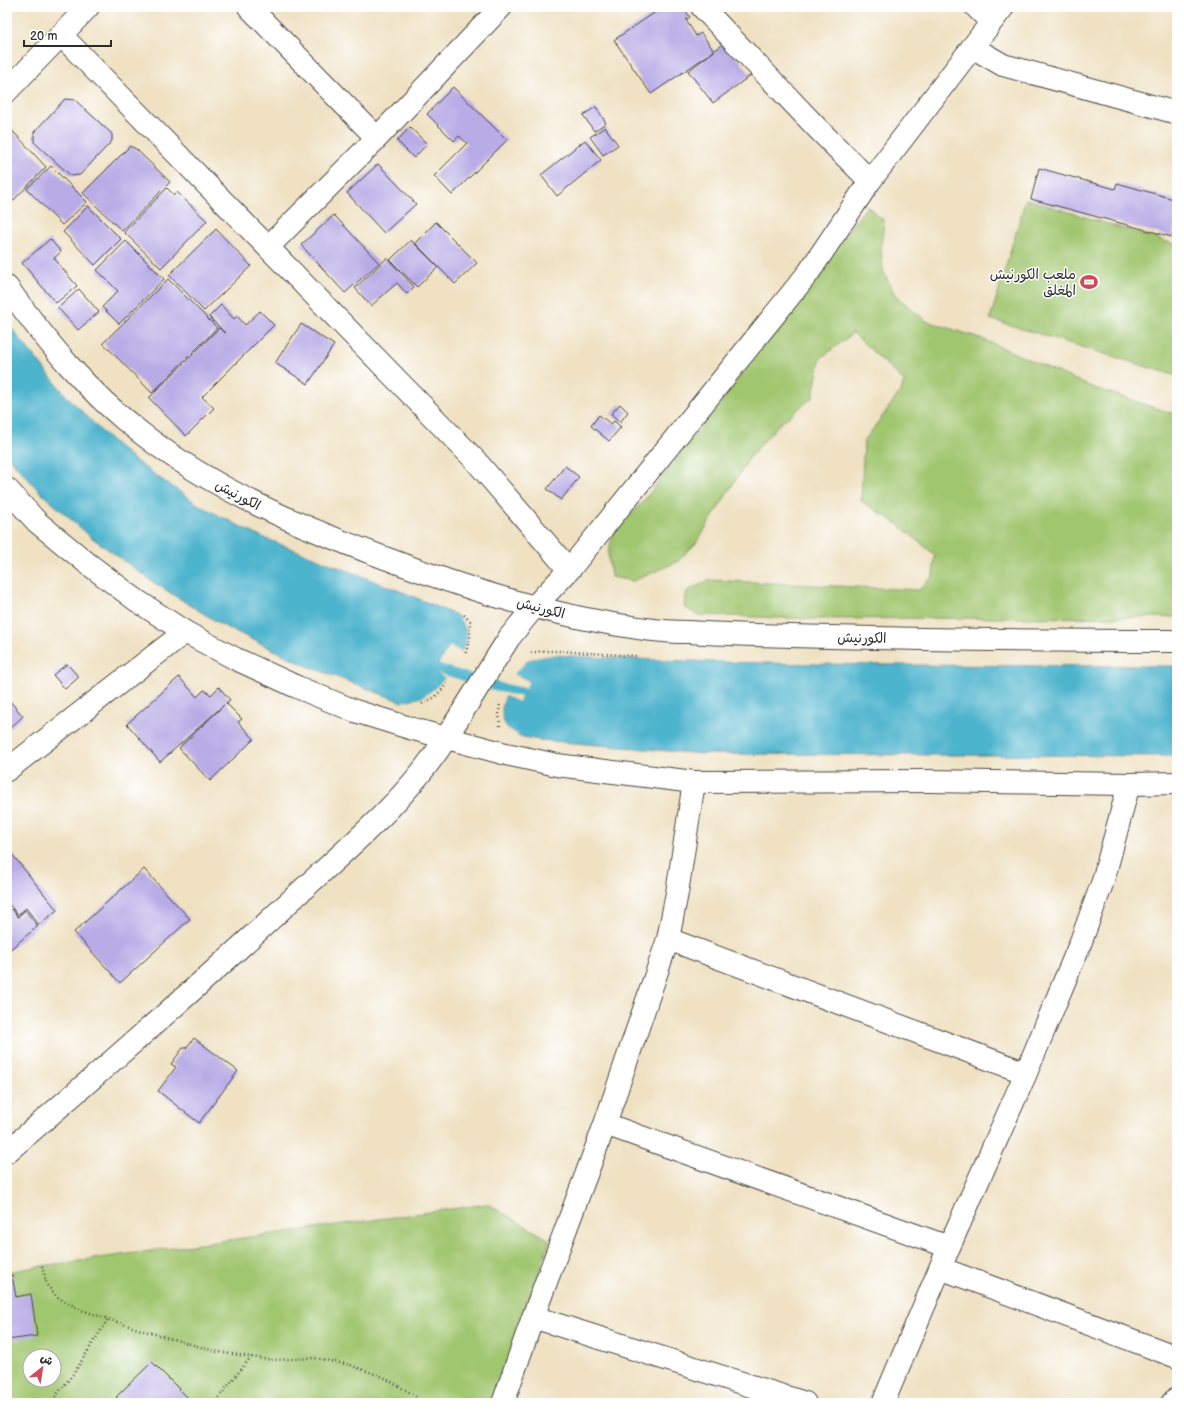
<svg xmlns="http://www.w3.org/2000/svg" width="1184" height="1410" viewBox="0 0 1184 1410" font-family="'Balsamiq Sans','Playpen Sans Arabic',sans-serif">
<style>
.green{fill:#a1c670;stroke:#66784e;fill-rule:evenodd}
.water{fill:#4eb4cd;stroke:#3c707c}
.pier{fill:#efe1c2}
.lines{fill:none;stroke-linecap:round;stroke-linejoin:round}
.stream{stroke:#4eb4cd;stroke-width:9}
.building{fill:#b8abe6}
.street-casing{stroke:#484642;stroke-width:24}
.secondary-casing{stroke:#484642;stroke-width:24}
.path{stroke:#484642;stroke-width:2.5;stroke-dasharray:1 3;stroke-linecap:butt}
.street{stroke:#fff;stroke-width:22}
.secondary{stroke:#fff;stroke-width:22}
.labels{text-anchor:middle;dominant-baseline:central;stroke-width:3;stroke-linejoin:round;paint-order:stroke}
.poi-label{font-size:14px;fill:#2b2b2b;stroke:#fff;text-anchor:end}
.street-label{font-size:14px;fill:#2b2b2b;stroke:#fff}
</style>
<rect width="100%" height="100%" fill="#fff"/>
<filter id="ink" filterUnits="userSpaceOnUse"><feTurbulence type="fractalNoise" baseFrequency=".025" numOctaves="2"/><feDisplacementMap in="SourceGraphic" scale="8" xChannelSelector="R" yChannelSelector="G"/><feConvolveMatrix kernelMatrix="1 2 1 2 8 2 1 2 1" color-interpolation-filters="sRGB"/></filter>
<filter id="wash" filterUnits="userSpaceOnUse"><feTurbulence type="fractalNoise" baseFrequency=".012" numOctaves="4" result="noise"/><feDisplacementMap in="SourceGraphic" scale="16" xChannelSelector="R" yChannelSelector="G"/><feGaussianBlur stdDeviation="0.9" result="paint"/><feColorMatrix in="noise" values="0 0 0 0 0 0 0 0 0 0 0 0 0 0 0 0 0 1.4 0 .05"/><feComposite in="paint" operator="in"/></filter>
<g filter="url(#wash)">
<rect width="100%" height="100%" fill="#efe1c2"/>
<!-- green -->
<path class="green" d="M1026,199L1177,245V376L990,319Z
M867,206L884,221L881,247L883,270L895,295L926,321L980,338L1089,386L1177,415V617L811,619L697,615L684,607L687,591L709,580L919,590L933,576L935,555L899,525L861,501L864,441L901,391L904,381L853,333L820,359L813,397L777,426L750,457L697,542L677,562L633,581L611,577L608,554L614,530L642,503L712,413Z
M487,1204L550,1240L495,1403H7V1272L42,1266ZM30,1356H54V1380H30Z"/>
<!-- water -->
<path class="water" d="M7,323L64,393L106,436L138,463L199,505L257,535L410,595L458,616L466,629L467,638L462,652L450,647L434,670L446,677L434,689L421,698L402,702L305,665L222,625L156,584L91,537L42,494L7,456Z
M553,655C761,667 969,665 1177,666V756L703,754L539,740C533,739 525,738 520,736C501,728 499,714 505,696L519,702L528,681L514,674L529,659Z"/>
<!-- pier -->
<path class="pier" d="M458,616L461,617L468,628L469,638L463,653L461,654L451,649L437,670L447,676V678L436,691L422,700L406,703L402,702L421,698L434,689L445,678L434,671L450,646L462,652L467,638L466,629Z
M549,654L553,655L529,659L514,674L529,681L519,702L505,696L501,707L502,720L506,727L520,736L513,734L504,728L501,720L499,707L504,695L518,699L526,682L513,675L512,673L528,657Z"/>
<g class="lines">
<!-- stream -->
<path class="stream" d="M424,664L498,687L535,695"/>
</g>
<g id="blocks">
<!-- building -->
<path class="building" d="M663,7H683L690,17L686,20L696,36L701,33L714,51L651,94L614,40Z
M726,42L751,75L713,103L688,71Z
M453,87L507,140L452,195L434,176L467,143L459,136L454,141L427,114Z
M65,99L75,100L112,134V141L80,175L71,176L34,142V132Z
M596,107L606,123L594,131L583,115Z
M7,125L46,167L7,207Z
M410,127L427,144L414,158L397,141Z
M605,127L618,145L603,155L590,137Z
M585,140L601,160L557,196L541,175Z
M130,146L136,149L170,182L122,231L83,193Z
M378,164L416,204L384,233L347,193Z
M51,166L87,202L62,225L27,189Z
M1039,168L1115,189L1117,183L1177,200V219L1172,237L1031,199Z
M167,188L174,195L177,192L207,221L161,268L124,232Z
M88,206L121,239L95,265L63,232Z
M334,215L379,263L345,293L301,245Z
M436,222L477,263L455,284L415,243Z
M216,229L251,266L204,311L169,275Z
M50,239L61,252L54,258L77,286L56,303L22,263Z
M411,240L438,267L417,287L390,260Z
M126,241L164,279L119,324L102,307L118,291L97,270Z
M387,258L414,287L407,294L397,283L371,306L355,288Z
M168,279L217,328L152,393L103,343Z
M79,289L99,312L78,330L58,308Z
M221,305L234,319L237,316L245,325L260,311L274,325L202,397L214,408L186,436L149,398L219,328L225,333L209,317Z
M301,324L334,345L308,384L275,363Z
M620,404L628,412L620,422L611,414Z
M599,415L611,424L614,421L621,427L609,441L591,426Z
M565,466L579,477L561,500L547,489Z
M67,664L79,677L65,689L53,675Z
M179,677L197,697L204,690L211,695L219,687L230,700L226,703L242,719L238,722L254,739L210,781L179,748L224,705L160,762L127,724Z
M7,698L23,716L7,731Z
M7,848L57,910L39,925L26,908L18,915L7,902Z
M144,869L190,919L120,983L74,932Z
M12,909L18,917L25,910L38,926L7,952V913Z
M194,1038L238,1071L199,1123L158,1091L176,1067L171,1064L183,1048H186Z
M12,1275L16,1297L31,1294L37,1336L7,1340V1277Z
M152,1362L190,1400L187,1403H123L116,1397Z"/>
</g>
</g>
<g filter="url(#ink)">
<use href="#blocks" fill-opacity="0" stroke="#484642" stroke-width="1"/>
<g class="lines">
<!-- street casing -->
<g class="street-casing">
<path id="street" d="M249,7L377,138
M702,7L819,130L870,181
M976,7L991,22
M62,36L476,461L569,570
M972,47L1003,65L1177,113
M7,91L88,7
M268,247L377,138L501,7
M534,607L569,570L809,272L870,181L1003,7
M7,770L185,632
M668,939L1026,1073
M605,1124L949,1247
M7,1152C106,1067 205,981 300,892C352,844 408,798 446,738
M940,1268L1177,1357
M533,1317L805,1403
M503,1403L533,1317L605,1124L668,939L677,893L694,782
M883,1403L949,1247L1026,1073L1080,944L1103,881L1129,784
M1172,1403L1177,1398"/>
</g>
<!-- secondary casing -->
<g class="secondary-casing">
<path id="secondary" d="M7,287C47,342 87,392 141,433C214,490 299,526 385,558C470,590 555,617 645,629C659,631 675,632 689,632C736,635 783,636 830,637C946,640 1061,641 1177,641
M7,489L37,522L87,563L136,600L185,632L236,659L297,687L355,711L413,729L506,754L557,765L694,782L929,781L1129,784L1177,783
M446,738L509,638L534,607"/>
</g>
<!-- path -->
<path class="path" d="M464,615L470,621V637L465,656
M531,653L541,651H559L636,656
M422,704L435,697L447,684
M500,726L499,714L500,703
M42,1266L47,1285L57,1297L81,1310L141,1330L218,1352L271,1360L315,1358L350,1365L383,1377L414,1395L422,1403
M50,1403L74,1373L108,1319
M212,1403L219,1397L251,1357"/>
<!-- street -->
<use href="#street" class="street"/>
<!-- secondary -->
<use href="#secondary" class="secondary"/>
</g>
</g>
<!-- icons -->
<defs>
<g id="stadium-bare" transform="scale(1.38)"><path d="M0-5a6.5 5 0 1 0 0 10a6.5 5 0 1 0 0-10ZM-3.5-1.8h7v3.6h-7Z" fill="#d1495b" stroke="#fff" stroke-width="2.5" paint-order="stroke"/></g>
</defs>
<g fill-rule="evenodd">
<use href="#stadium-bare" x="1089" y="282"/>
</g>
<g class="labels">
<!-- poi labels -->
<g class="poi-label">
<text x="1076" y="274">ملعب الكورنيش<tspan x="1076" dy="16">المغلق</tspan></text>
</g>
<!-- street labels -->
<g class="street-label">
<text transform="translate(238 495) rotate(28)">الكورنيش</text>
<text transform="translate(541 608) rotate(15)">الكورنيش</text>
<text transform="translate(862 638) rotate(1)">الكورنيش</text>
</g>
</g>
<!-- margin -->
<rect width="1184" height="1410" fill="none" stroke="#fff" stroke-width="24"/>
<!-- north arrow -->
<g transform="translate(42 1368) rotate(30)"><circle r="19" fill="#ffffff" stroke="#aaaaaa"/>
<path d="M0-3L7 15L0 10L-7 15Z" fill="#d1495b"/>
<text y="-6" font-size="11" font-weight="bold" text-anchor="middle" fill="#2b2b2b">ش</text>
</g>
<!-- scale -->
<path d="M24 40v6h87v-6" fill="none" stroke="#2b2b2b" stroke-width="2"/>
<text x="30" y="40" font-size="12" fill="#2b2b2b" stroke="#ffffff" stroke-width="3" paint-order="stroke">20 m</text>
</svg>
